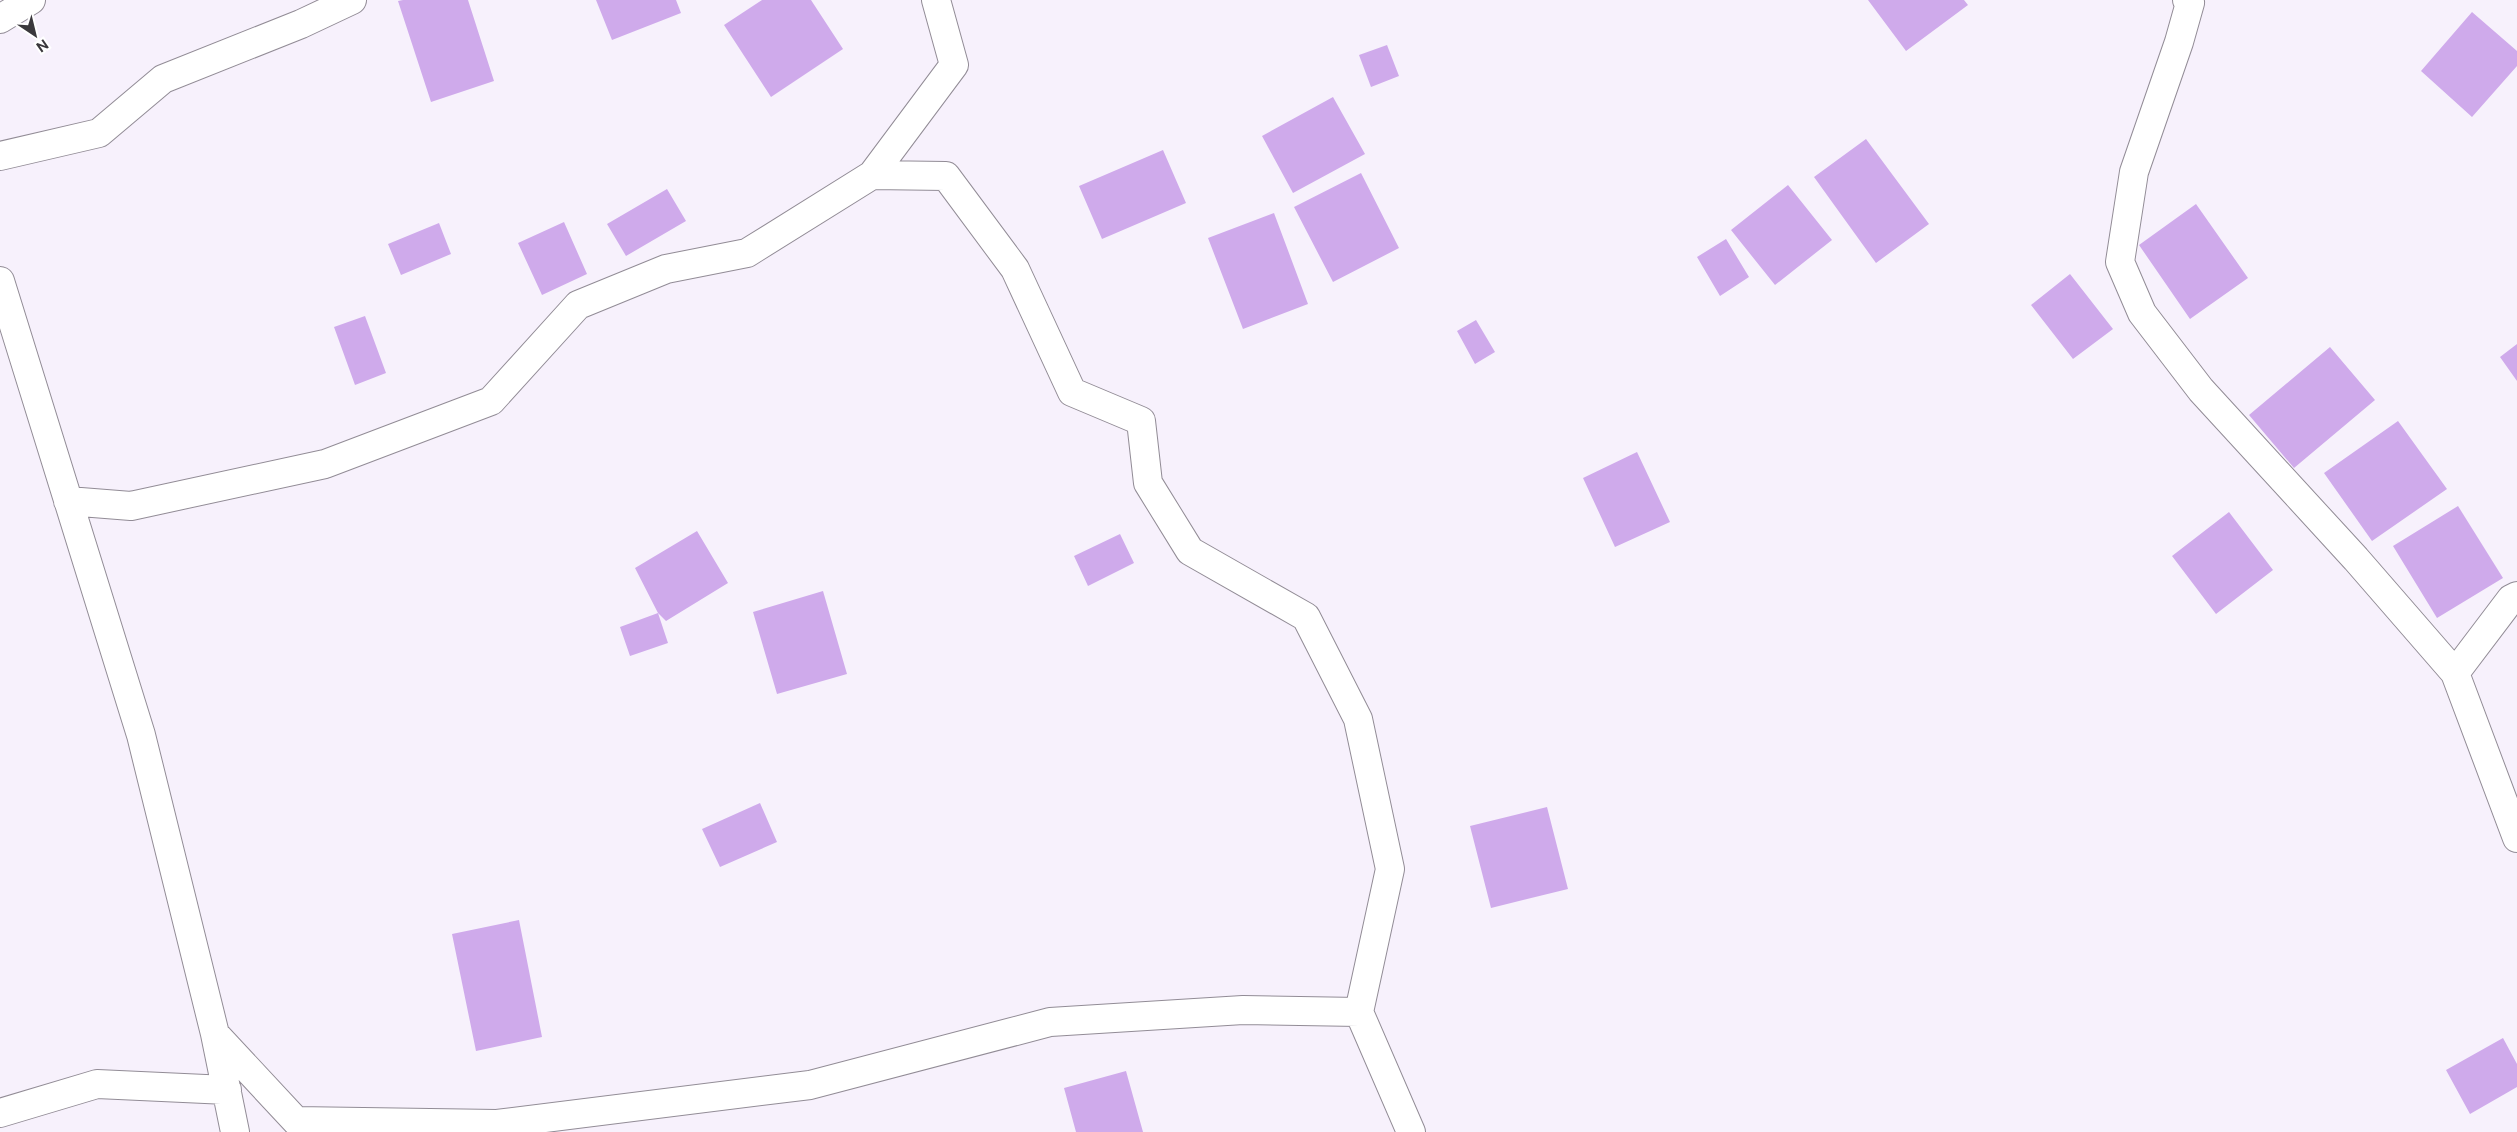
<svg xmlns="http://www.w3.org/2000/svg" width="2517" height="1132" viewBox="0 0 2517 1132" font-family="'Public Sans',sans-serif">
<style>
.building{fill:#cfaaeb}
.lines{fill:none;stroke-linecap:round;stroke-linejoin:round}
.minor-casing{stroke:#928c96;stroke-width:30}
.minor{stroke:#fff;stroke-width:28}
</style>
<rect width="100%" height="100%" fill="#f7f1fc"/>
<!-- building -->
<path class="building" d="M403,0H468L494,81L431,102L398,1Z
M596,0H676L681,13L612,40Z
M762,0H811L843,49L771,97L724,25Z
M1868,0H1964L1968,5L1906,51Z
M2472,12L2517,51V66L2472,117L2421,71Z
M1387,45L1399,76L1371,87L1359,55Z
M1333,97L1365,154L1293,193L1262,136Z
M1866,139L1929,224L1876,263L1814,177Z
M1163,150L1186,203L1102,239L1079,186Z
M1361,173L1399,248L1333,282L1294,207Z
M1788,185L1832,240L1775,285L1731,230Z
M667,189L686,221L626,256L607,224Z
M2196,204L2248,278L2190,319L2139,245Z
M1274,213L1308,304L1243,329L1208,238Z
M564,222L587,274L542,295L518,243Z
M439,223L451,254L401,275L388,244Z
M1726,239L1749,277L1720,296L1697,257Z
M2070,274L2113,329L2073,359L2031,305Z
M365,316L386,373L355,385L334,327Z
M1476,320L1495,352L1475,364L1457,331Z
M2517,344V381L2500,357Z
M2330,347L2375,400L2294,468L2249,415Z
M2398,421L2447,489L2372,541L2324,473Z
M1637,452L1670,522L1615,547L1583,478Z
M2458,506L2503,578L2437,618L2393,546Z
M2229,512L2273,570L2216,614L2172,556Z
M697,531L728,583L666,621L658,613L668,643L630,656L620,627L658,613L635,568Z
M1120,534L1134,563L1088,586L1074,556Z
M823,591L847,674L777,694L753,612Z
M760,803L777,842L720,867L702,829Z
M1547,807L1568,889L1491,908L1470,826Z
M519,920L542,1037L476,1051L452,934Z
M2503,1038L2517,1064V1087L2470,1114L2446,1070Z
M1126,1071L1143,1132H1076L1064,1088Z"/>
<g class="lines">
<!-- minor casing -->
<g class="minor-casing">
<path id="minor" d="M2187,0L2190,3L2179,42L2134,172L2120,262L2142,313L2201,390L2356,559L2455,673L2511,599L2517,596
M0,19L31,0
M0,156L99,133L163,79L301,24L352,0
M872,175L954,65L936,0
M0,281L141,735L215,1034L235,1132
M68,501L131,506L325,464L491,401L578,305L666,269L747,253L872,175L946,176L1015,269L1072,392L1141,421L1148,483L1190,551L1306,617L1358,719L1390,869L1359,1012
M2455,673L2517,838
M215,1034L296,1121L497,1124L810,1085L1050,1022L1243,1010L1359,1012L1411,1132
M0,1113L97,1084L227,1090"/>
</g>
<!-- minor -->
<use href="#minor" class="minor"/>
</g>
<!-- north arrow -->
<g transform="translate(35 35) rotate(145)" stroke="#ffffff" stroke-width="4" paint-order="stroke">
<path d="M0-4L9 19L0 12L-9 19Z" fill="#3a383c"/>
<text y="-8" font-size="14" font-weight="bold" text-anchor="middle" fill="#3a383c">N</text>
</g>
</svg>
